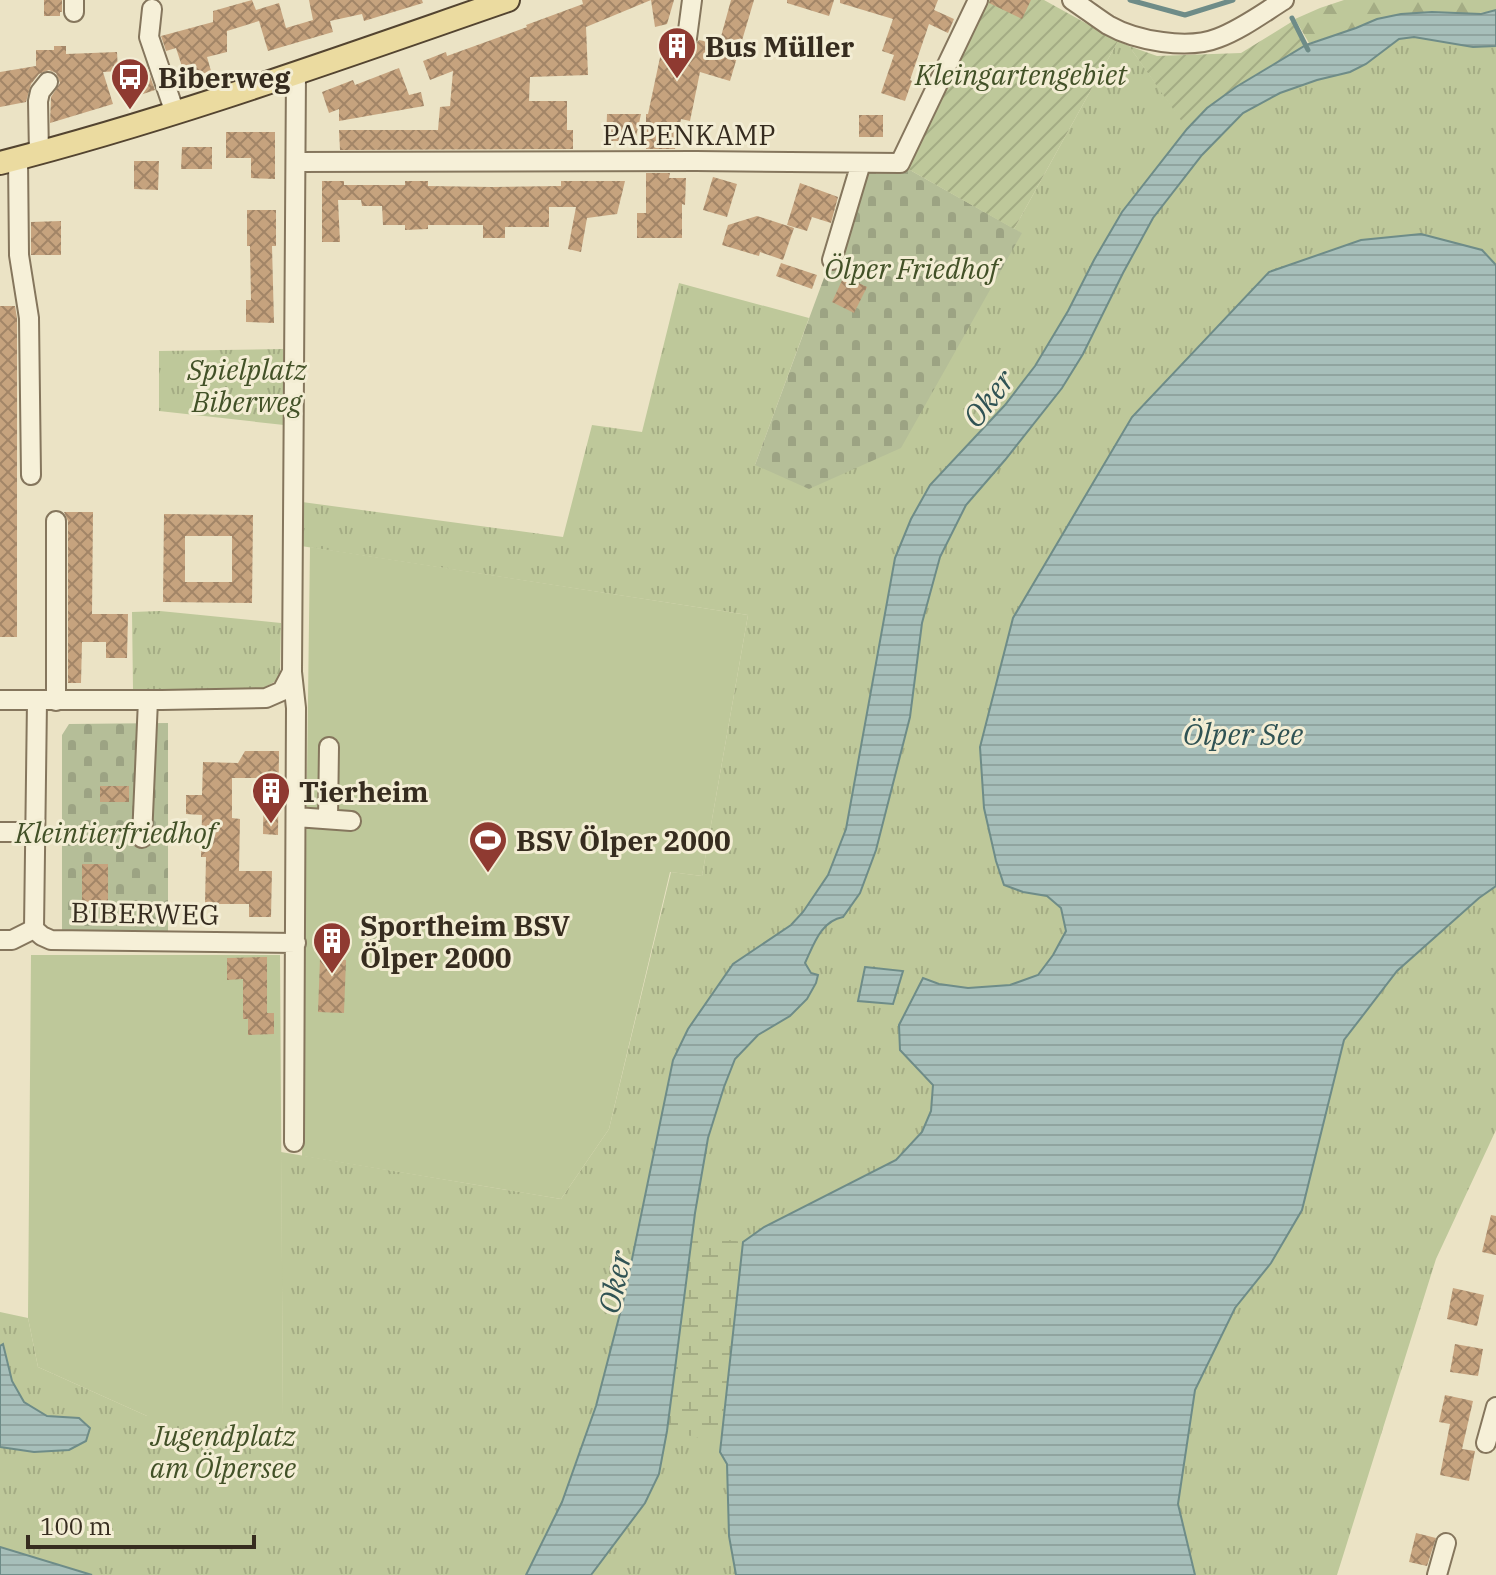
<svg xmlns="http://www.w3.org/2000/svg" width="1496" height="1575" viewBox="0 0 1496 1575" font-family="'IBM Plex Serif',serif">
<style>
.grass{fill:url(#grass-tufts)}
.forest{fill:url(#forest-firs)}
.wetland{fill:url(#wetland-marsh)}
.cemetery{fill:url(#cemetery-stones)}
.garden{fill:url(#garden-furrows)}
.pitch{fill:#bec89a}
.water{fill:url(#water-rules);stroke:#6e8c88;stroke-width:2}
.lines{fill:none;stroke-linecap:round;stroke-linejoin:round}
.stream{stroke:#6e8c88;stroke-width:5}
.building{fill:url(#building-cross-hatch);fill-rule:evenodd}
.minor-casing{stroke:#85765d;stroke-width:22}
.major-casing{stroke:#534430;stroke-width:26}
.minor{stroke:#f6f0d8;stroke-width:18}
.major{stroke:#ebdba0;stroke-width:22}
.labels{text-anchor:middle;dominant-baseline:central;stroke-width:6;stroke-linejoin:round;paint-order:stroke}
.poi-label{font-size:28px;font-weight:bold;fill:#362c1f;stroke:#f3edd4;text-anchor:start}
.park-label{font-size:28px;font-style:italic;fill:#425127;stroke:#f3edd4}
.street-label{font-size:28px;fill:#362c1f;stroke:#f3edd4}
.water-label{font-size:30px;font-style:italic;fill:#305354;stroke:#f3edd4}
</style>
<defs>
<pattern id="grass-tufts" width="24" height="20" patternUnits="userSpaceOnUse" patternTransform="scale(2)"><rect width="24" height="20" fill="#bec89a"/><path d="M3 7l-1-3M5 7V3M7 7l1-3M15 17l-1-3M17 17v-4M19 17l1-3" fill="none" stroke="#a4ac84"/></pattern>
<pattern id="forest-firs" width="22" height="20" patternUnits="userSpaceOnUse" patternTransform="scale(2)"><rect width="22" height="20" fill="#bec89a"/><path d="M5 1l3.5 6h-7zM16 11l3.5 6h-7z" fill="#a4ac84"/></pattern>
<pattern id="wetland-marsh" width="20" height="14" patternUnits="userSpaceOnUse" patternTransform="scale(2)"><rect width="20" height="14" fill="#bec89a"/><path d="M1 5h8M5 5V1M11 12h8M15 12V8" fill="none" stroke="#a4ac84"/></pattern>
<pattern id="cemetery-stones" width="16" height="16" patternUnits="userSpaceOnUse" patternTransform="scale(2)"><rect width="16" height="16" fill="#b5be98"/><path d="M2 7V4a2 2 0 0 1 4 0v3zM10 15v-3a2 2 0 0 1 4 0v3z" fill="#9ca383"/></pattern>
<pattern id="garden-furrows" width="10" height="10" patternUnits="userSpaceOnUse" patternTransform="scale(2)"><rect width="10" height="10" fill="#bec89a"/><path d="M-1 1l2-2M0 10L10 0M9 11l2-2" fill="none" stroke="#a4ac84"/></pattern>
<pattern id="water-rules" width="6" height="5" patternUnits="userSpaceOnUse" patternTransform="scale(2)"><rect width="6" height="5" fill="#a7bfba"/><path d="M0 2.5h6" fill="none" stroke="#90a49f"/></pattern>
<pattern id="building-cross-hatch" width="8" height="8" patternUnits="userSpaceOnUse" patternTransform="scale(2)"><rect width="8" height="8" fill="#c6a37e"/><path d="M0 0l8 8M0 8l8-8" fill="none" stroke="#a28567"/></pattern>
</defs>
<rect width="100%" height="100%" fill="#ebe3c5"/>
<!-- grass -->
<path class="grass" d="M1496,10V265L1482,249L984,808L996,861L1004,885L1023,892L1047,896L1061,908L1066,930L1053,955L1038,975L1010,985L968,988L939,984L923,978L899,1025L900,1050L933,1085L931,1111L922,1132L896,1160L764,1227L720,1442V1452L727,1464L729,1536L736,1575H0V1312L28,1318L38,1367L147,1416L283,1415L281,1152L561,1199L609,1129L671,872L702,876L748,615L301,546L302,502L563,537L592,425L642,432L679,283L809,318L755,465L1021,233L1014,229L1118,41L1129,46L1188,129L1306,45L1356,28L1377,19L1481,14Z
M283,349L284,425L159,411V351Z
M160,611L281,623L280,673L276,681L260,690H133L132,612Z
M1496,886V1130L1436,1259L1337,1575H1195L1178,1504L1195,1390L1235,1308L1271,1263L1302,1210L1344,1040L1397,971L1479,898Z"/>
<!-- forest -->
<path class="forest" d="M1344,0H1496V10C1466,18 1435,11 1403,14C1386,15 1372,22 1356,28C1341,34 1325,38 1309,43L1295,19L1320,8Z"/>
<!-- wetland -->
<path class="wetland" d="M692,1235L743,1242L720,1442L667,1431Z"/>
<!-- cemetery -->
<path class="cemetery" d="M866,164L901,165L1022,233L901,448L809,489L755,465Z
M168,723V931L62,930V735L69,724Z"/>
<!-- garden -->
<path class="garden" d="M980,0H1044L1118,41L1014,229L901,165Z
M1293,21L1306,45C1262,71 1223,91 1187,129L1129,46L1157,56L1241,53Z"/>
<!-- pitch -->
<path class="pitch" d="M310,547L748,615L702,876L670,872L609,1129L561,1199L302,1156Z
M31,955H280L283,1416H147L38,1367L28,1318Z
M251,1424H280V1461H251Z"/>
<!-- water -->
<path class="water" d="M1496,10V46L1473,47L1414,37L1399,39L1366,64L1350,72L1317,80L1280,93L1243,113L1202,155L1153,218L1123,273L1083,354L1062,388L1005,460L966,505L940,557L922,623L910,717L876,850L860,893L843,917C821,921 814,944 805,963L811,973L818,975L816,983L807,999L790,1016L758,1035L735,1059L724,1087L708,1138L695,1213L667,1431L659,1474L645,1503L591,1575H526L562,1502L596,1406L624,1298L673,1060L688,1029L733,964L791,925L803,912L828,875L846,829L895,558L911,519L930,485L1005,405L1035,366L1068,311L1094,260L1122,212L1187,129L1207,108L1236,87L1306,45L1356,28L1377,19L1401,14L1432,12L1481,14Z
M1421,234L1482,250L1496,265V886L1479,898L1397,971L1344,1040L1302,1210L1271,1263L1235,1308L1195,1390L1178,1504L1195,1575H736L729,1536L727,1464L720,1452L743,1242L764,1227L896,1160L922,1132L931,1111L933,1085L900,1050L899,1025L923,978L939,984L968,988L1010,985L1038,975L1053,955L1066,931L1061,908L1047,896L1023,892L1004,885L996,861L984,808L980,747L1013,618L1132,417L1269,272L1361,240Z
M865,967L903,971L893,1004L858,1001Z
M3,1344L12,1381L24,1402L47,1416L79,1418L90,1428L86,1441L69,1450L34,1452L0,1447V1346Z
M0,1547L92,1575H0Z"/>
<g class="lines">
<!-- stream -->
<path class="stream" d="M1130,0L1185,15L1233,0
M1292,18L1308,50"/>
</g>
<!-- building -->
<path class="building" d="M44,0H62V12H60V16H44Z
M252,0L256,10L279,3L286,28L313,20L309,0H422L423,3L364,21L362,14L330,21L333,32L268,51L259,21L227,31V52L207,57L211,71L186,79L176,48L166,51L161,36L213,22V11Z
M582,0H651L586,27L588,75L530,77L529,101H567V130H573V149L340,150L339,130H438L440,107L450,106L453,71L430,80L423,61L446,52L447,56L527,27L526,25L583,4Z
M651,0H674L667,24L655,27Z
M731,0H754L730,81L700,72L690,121L681,119L675,149H646V114H648L665,34L675,36L676,43L685,50L692,49L699,40L719,44Z
M787,0H834L829,16L787,3Z
M840,0H938L934,10L954,19L948,33L929,24L910,80L912,81L905,101L881,93L894,55L882,51L893,19L840,3Z
M990,0H1031L1022,19L989,3Z
M54,46H66V54L117,52L118,71L103,72L113,104L50,123L51,97L60,83L56,73L49,70L39,74L31,84L26,102L0,107V72L36,66V50H54Z
M146,65L155,90L137,96L129,70Z
M399,68L409,95L421,92L424,106L339,121V109L329,113L322,92L353,80L355,85Z
M607,114H641L635,141H606Z
M859,115H883V137H859Z
M226,132H275V179L251,178V158H226Z
M182,147H212V169H181Z
M134,161H159L158,190L134,189Z
M646,173H670L669,178H686L685,205L682,204V238H637V213H646Z
M713,177L737,184L727,217L703,210Z
M322,181H344V185H405V181H428V186L492,187L561,186V181H625L617,214L587,218L581,252L568,249L576,207H549V227H505V238H483V225H428V229L405,230V225H383L382,206H362L361,200H338L340,242H322Z
M800,183L838,197L831,223L812,217L807,231L787,225Z
M247,210H276V246H272L274,323L246,322V300H251L250,246H247Z
M757,216L794,228L783,260L760,252L759,256L722,245L728,225Z
M61,221V255H31V222Z
M781,263L817,275L812,289L776,276Z
M844,276L867,287L854,313L832,302Z
M0,306H15L17,318V637H0Z
M64,512H93L92,614H128L127,658H106V642H82L81,683H68V521Z
M164,514L253,515L252,603L163,602ZM185,536H232V582H185Z
M245,751H279L278,835L263,834L264,778H232V818L240,819L239,871H272L271,917H249V904H205L206,857H201L202,815L186,814V795H202L203,762L238,763Z
M100,786H129V802H100Z
M82,864H108V905L82,906Z
M267,957V1013H274V1034L248,1035V1019H243V979L227,980V958Z
M320,959L346,960L344,1013L318,1012Z
M1491,1215L1496,1216V1255L1482,1252Z
M1453,1288L1484,1295L1477,1326L1447,1319Z
M1455,1344L1483,1349L1478,1376L1450,1372Z
M1445,1395L1473,1401L1462,1449L1475,1451L1469,1481L1440,1475L1450,1424L1439,1422Z
M1416,1533L1436,1538L1427,1566L1409,1562Z"/>
<g class="lines">
<!-- minor casing -->
<g class="minor-casing">
<path id="minor" d="M1072,0C1084,8 1096,17 1108,25C1136,41 1188,50 1218,38C1242,29 1263,13 1284,0
M152,9L149,37L175,113
M74,12V0
M687,38L692,0
M39,154L38,101L40,92L48,82
M18,159L19,255L29,318L31,475
M296,162L696,161L900,163L978,0
M832,260L861,163
M56,521V701
M0,700H162L266,698L282,691L292,672
M37,701L34,929L42,936L51,940L296,943
M296,817L351,821
M328,819L329,747
M0,832H36
M142,838L148,700
M0,940H12L34,929
M294,1142L296,708L292,672L296,74
M1486,1443L1496,1407
M1437,1575L1446,1543"/>
</g>
<!-- major casing -->
<g class="major-casing">
<path id="major" d="M0,163C172,119 340,58 508,0"/>
</g>
<!-- minor -->
<use href="#minor" class="minor"/>
<!-- major -->
<use href="#major" class="major"/>
</g>
<!-- icons -->
<defs>
<g id="building-pin" transform="scale(2)"><path d="M0 17L-7.5 6A9.5 9.5 0 1 1 7.5 6Z" fill="#8f3a31" stroke="#f3edd4"/><path d="M-4-6H4V6H1V3H-1V6H-4ZM-2.5-4.3h1.7v1.8h-1.7ZM.8-4.3h1.7v1.8H.8ZM-2.5-1h1.7V.8h-1.7ZM.8-1h1.7V.8H.8Z" fill="#fff"/></g>
<g id="bus-pin" transform="scale(2)"><path d="M0 17L-7.5 6A9.5 9.5 0 1 1 7.5 6Z" fill="#8f3a31" stroke="#f3edd4"/><path d="M-5-6H5V4H4V6H2V4H-2V6H-4V4H-5ZM-3.5-4V0h7V-4ZM-3.5 1.2v1.5H-2V1.2ZM2 1.2v1.5H3.5V1.2Z" fill="#fff"/></g>
<g id="stadium-pin" transform="scale(2)"><path d="M0 17L-7.5 6A9.5 9.5 0 1 1 7.5 6Z" fill="#8f3a31" stroke="#f3edd4"/><path d="M0-5a6.5 5 0 1 0 0 10a6.5 5 0 1 0 0-10ZM-3.5-1.8h7v3.6h-7Z" fill="#fff"/></g>
</defs>
<g fill-rule="evenodd">
<use href="#building-pin" x="677" y="46"/>
<use href="#bus-pin" x="130" y="77"/>
<use href="#building-pin" x="271" y="791"/>
<use href="#stadium-pin" x="488" y="840"/>
<use href="#building-pin" x="332" y="941"/>
</g>
<g class="labels">
<!-- poi labels -->
<g class="poi-label">
<text x="705" y="46">Bus Müller</text>
<text x="158" y="77">Biberweg</text>
<text x="299" y="791">Tierheim</text>
<text x="516" y="840">BSV Ölper 2000</text>
<text x="360" y="925">Sportheim BSV<tspan x="360" dy="32">Ölper 2000</tspan></text>
</g>
<!-- park labels -->
<g class="park-label">
<text x="1021" y="74">Kleingartengebiet</text>
<text x="911" y="268">Ölper Friedhof</text>
<text x="247" y="369">Spielplatz<tspan x="247" dy="32">Biberweg</tspan></text>
<text x="115" y="832">Kleintierfriedhof</text>
<text x="223" y="1435">Jugendplatz<tspan x="223" dy="32">am Ölpersee</tspan></text>
</g>
<!-- street labels -->
<g class="street-label">
<text x="689" y="134">PAPENKAMP</text>
<text transform="translate(145 913) rotate(1)">BIBERWEG</text>
</g>
<!-- water labels -->
<g class="water-label">
<text transform="translate(988 398) rotate(-52)">Oker</text>
<text x="1243" y="733">Ölper See</text>
<text transform="translate(614 1282) rotate(-78)">Oker</text>
</g>
</g>
<!-- scale -->
<path d="M28 1535v12h226v-12" fill="none" stroke="#362c1f" stroke-width="4"/>
<text x="40" y="1535" font-size="24" fill="#362c1f" stroke="#f3edd4" stroke-width="6" paint-order="stroke">100 m</text>
</svg>
